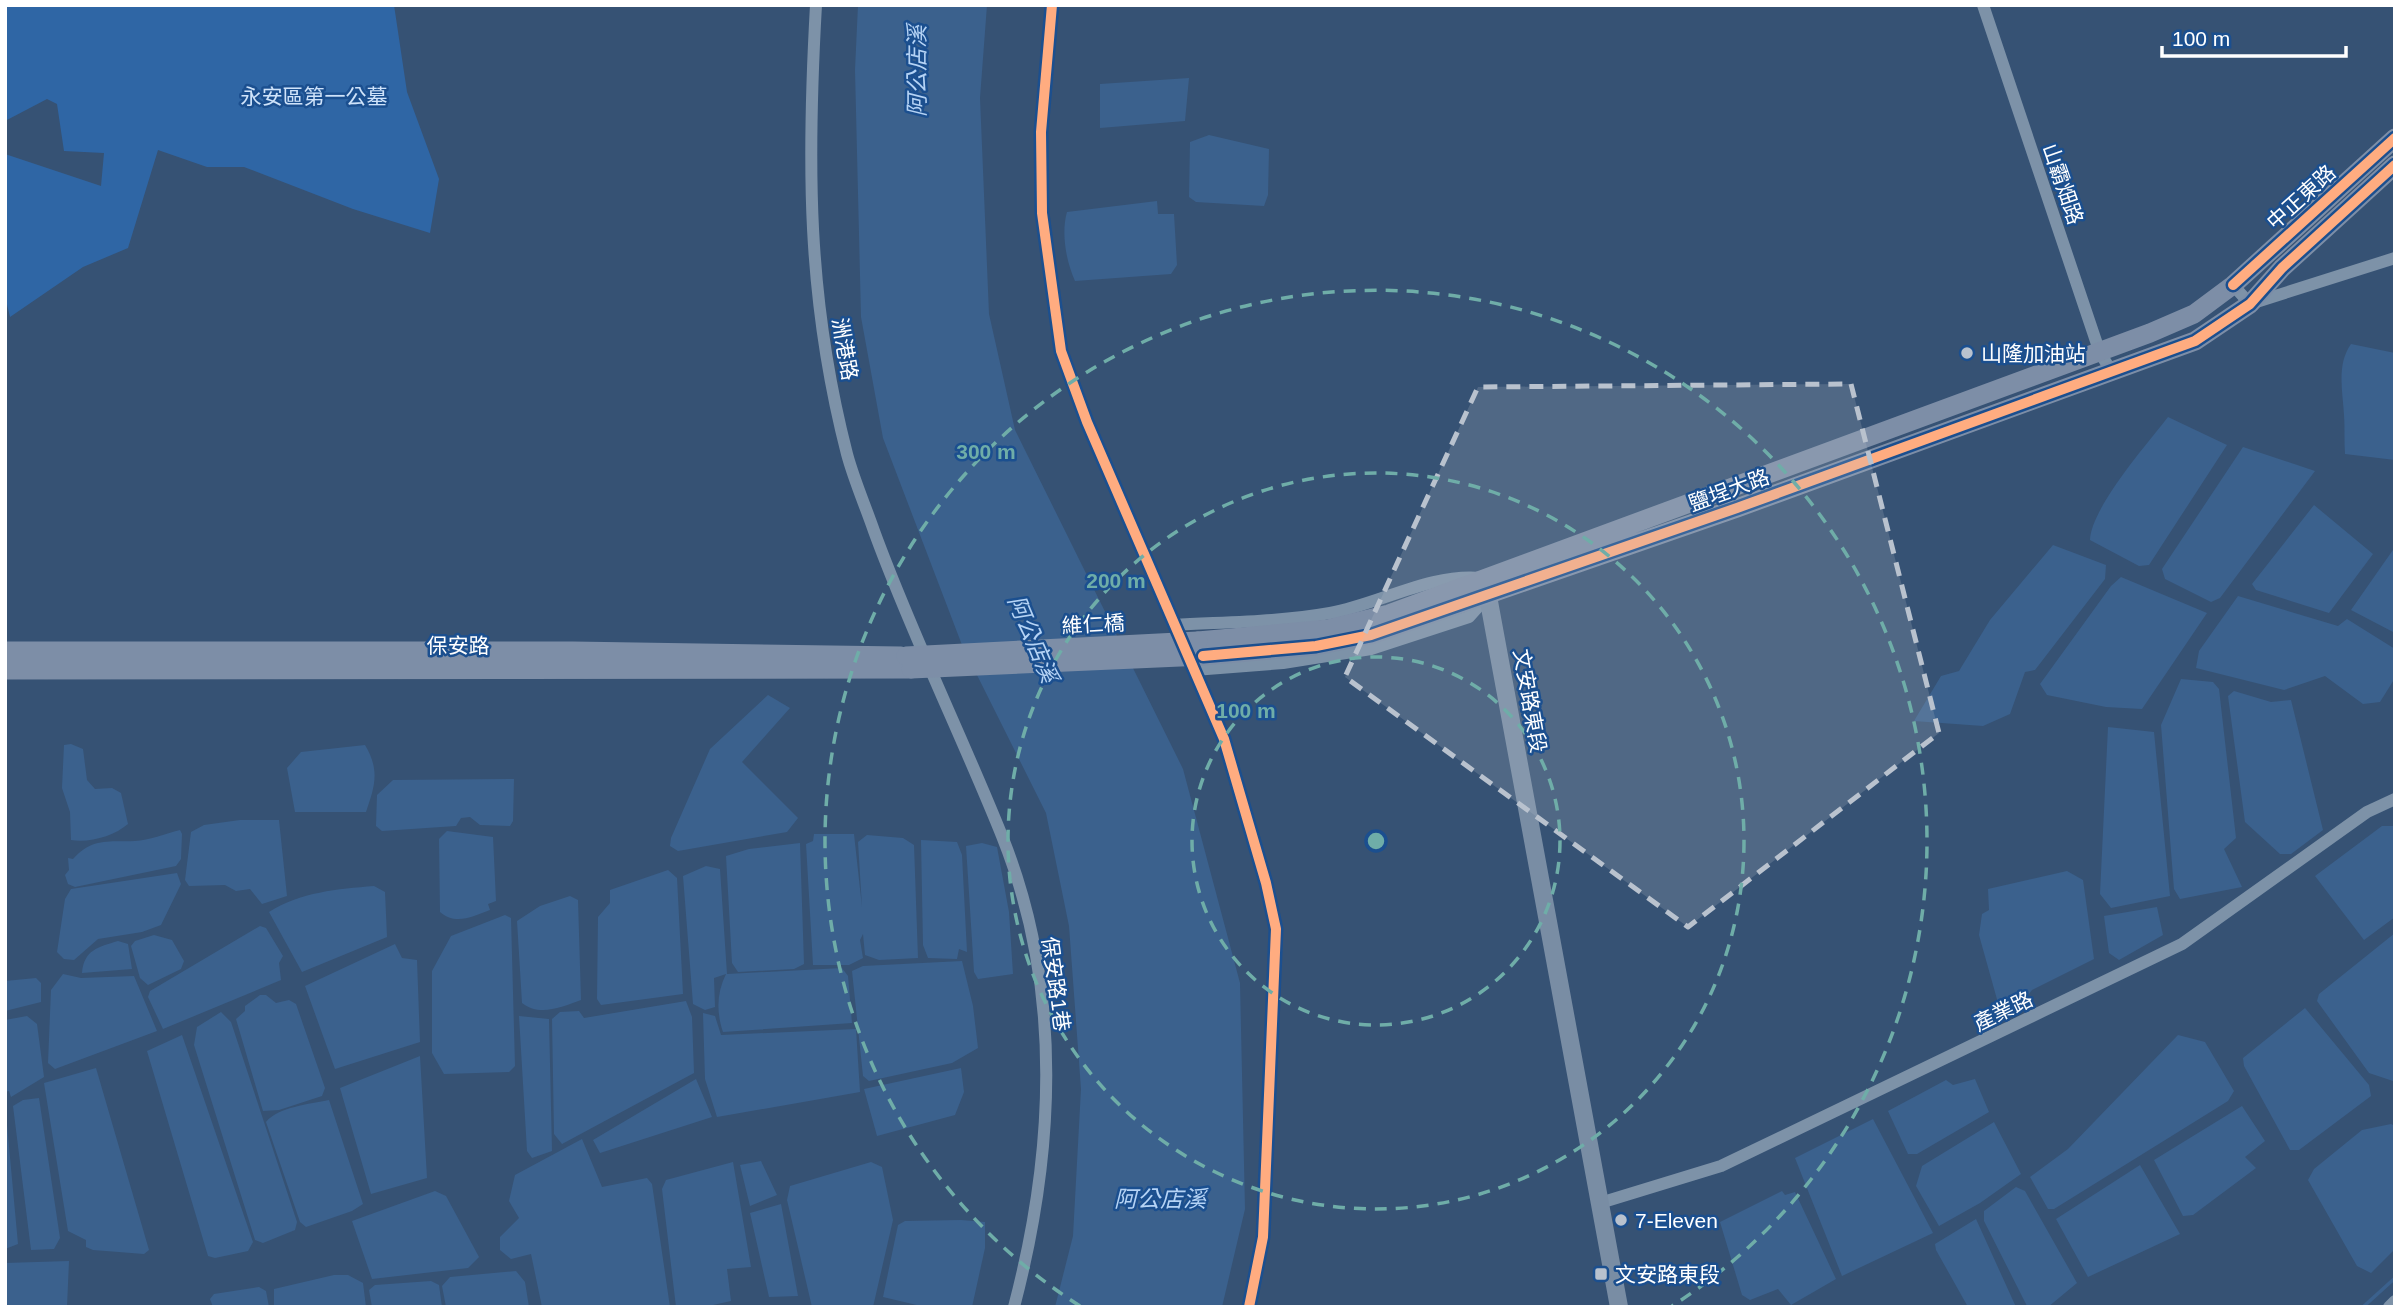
<svg xmlns="http://www.w3.org/2000/svg" width="2400" height="1312" viewBox="0 0 2400 1312" font-family="Helvetica,'Noto Sans TC',sans-serif">
<style>
.green{fill:#2f66a5}
.water{fill:#3b618d}
.lines{fill:none;stroke-linecap:round;stroke-linejoin:round}
.stream{stroke:#3b618d;stroke-width:3.5}
.street{stroke:#7d92a8;stroke-width:12}
.secondary{stroke:#798da4;stroke-width:18}
.primary{stroke:#7d8ea7;stroke-width:19}
.primary-bridge{stroke:#7d8ea7;stroke-width:19}
.cycleway-casing{stroke:#1b4f8f;stroke-width:15}
.cycleway{stroke:#ffac80;stroke-width:10}
.marked{fill:#b9c2ce;fill-opacity:0.2;stroke:#b9c2ce;stroke-width:5;stroke-dasharray:14 9;stroke-linejoin:round}
.ring{fill:none;stroke:#6fada8;stroke-width:3.5;stroke-dasharray:12 9}
.poi-dot{fill:#b9c2ce;stroke:#1b4f8f;stroke-width:2.5}
.labels{text-anchor:middle;dominant-baseline:central;stroke-width:5;stroke-linejoin:round;paint-order:stroke}
.park-label{font-size:21px;fill:#cfe3fa;stroke:#1b4f8f}
.street-label{font-size:21px;fill:#fff;stroke:#1b4f8f}
.poi-label{font-size:21px;fill:#fff;stroke:#1b4f8f;text-anchor:start}
.water-label{font-size:23px;font-style:italic;fill:#b5d3f5;stroke:#1b4f8f}
.centre{fill:#6fada8;stroke:#1b4f8f;stroke-width:3.5}
.ring-label{font-size:21px;text-anchor:middle;font-weight:bold;fill:#6fada8;stroke:#1b4f8f;stroke-width:5;stroke-linejoin:round;paint-order:stroke}
</style>
<rect width="100%" height="100%" fill="#365274"/>
<!-- green -->
<path class="green" d="M5,5H394L407,92L439,179L430,233L353,209L244,167H207L158,150L128,248L83,267L10,317L5,296V154L101,186L104,153L64,151L57,104L47,99L5,121Z"/>
<!-- water -->
<path class="water" d="M858,5H987L980,98L989,314L1015,430L1183,769L1240,983L1245,1209L1222,1307H1055L1073,1236L1081,1089L1069,926L1046,813L962,645L883,438L861,317L855,70Z
M1189,78L1185,121L1100,128V84Z
M1209,135L1269,149L1268,195L1264,206L1196,202L1189,197L1190,142Z
M1157,201L1158,214H1174L1177,265L1171,274L1075,281C1066,261 1061,233 1067,212Z
M2351,344L2395,353V460L2345,454C2344,441 2345,429 2344,415C2343,393 2336,365 2351,344Z
M2168,417L2227,445L2149,565L2139,566L2090,540C2091,508 2147,444 2168,417Z
M2243,447L2315,471L2220,598L2211,602L2165,579L2162,569Z
M2314,505L2373,554L2329,613L2256,590L2252,584Z
M2053,545L2106,565L2105,579L2035,670L2025,672L2010,714L1983,726L1914,721L1941,676L1959,671L1990,620Z
M2395,547V633L2351,610Z
M2121,577L2207,613L2142,709L2106,707L2047,695L2040,684L2111,586Z
M2238,596L2338,626L2347,619L2395,649V678L2380,702L2363,704L2325,676L2284,690L2196,668L2199,651Z
M2181,679L2213,682L2219,689L2236,838L2224,849L2242,887L2180,899L2174,889L2161,725Z
M2234,691L2271,702L2291,700L2323,830L2291,854H2280L2245,822L2228,696Z
M768,695L790,708L742,762L798,818L787,832L678,851L670,846L671,838L710,749Z
M2108,727L2154,732L2170,896L2111,908L2100,894Z
M71,744L83,749L87,780L95,789L112,788L121,793L128,824C114,836 90,843 71,840L70,812L62,788L64,745Z
M365,745C380,770 375,786 366,812H295L287,768L301,752Z
M514,779L513,821L510,826L480,825L470,817L461,818L456,826L382,831L376,826L377,795L393,780Z
M240,820H279L287,896L262,904L250,889L236,891L225,885L189,886L185,880L191,832L204,825Z
M2382,826H2395V917L2364,940L2315,876Z
M180,830L182,834L181,859L176,866L75,887L68,884L65,875L69,870L68,858L73,859C92,837 111,842 135,841C149,840 165,834 180,830Z
M447,831L493,837L496,901L488,904L490,910C473,916 456,926 440,912L439,839Z
M814,834H854L862,907L858,842L867,835L903,838L914,845L918,958L879,960L865,955L863,934L860,940L863,958L849,965H813L806,844L813,841Z
M921,840L957,842L962,855L967,952L959,949L957,959L928,958L923,945Z
M800,843L804,964L794,969L738,972L732,963L726,856L749,849Z
M982,843L997,847L1009,912L1013,974L978,979L974,972L966,846Z
M706,866L720,869L727,974L842,968L848,976L852,1023L723,1032C716,1011 717,992 726,974L714,978L715,1007L705,1010L693,1004L683,876Z
M668,870L677,878L683,994L601,1005L597,999L598,917L610,903V890Z
M2067,871L2083,880L2094,959L2032,990L2023,1002L2000,1010L1979,935L1982,914L1989,910L1988,889Z
M177,873L181,884L161,925L142,932L98,939L74,960L64,959L57,952L65,899L71,889Z
M374,886L385,892L387,937L302,972L269,912C300,892 338,889 374,886Z
M570,896L578,900L581,1000C561,1007 540,1017 522,1003L517,921L540,906Z
M2157,907L2163,935L2119,960L2109,953L2104,916Z
M505,915L511,918L515,1066L509,1072L444,1074L432,1053V971L451,936Z
M260,926L266,928L283,956L279,963L281,980L163,1029L148,997L150,991Z
M2395,933V1080L2393,1081L2369,1073L2317,1001L2319,994Z
M154,935L172,940L184,961L181,969L148,985L140,978L131,946L135,941Z
M118,941L128,944L132,969L82,973C84,950 98,947 118,941Z
M395,944L402,958L417,960L420,1042L335,1069L305,986Z
M962,961L973,1006L978,1048L952,1063L869,1081L863,1076L852,971L863,966Z
M63,974L81,978L134,976L157,1031L55,1069L48,1063L51,990Z
M36,978L41,983V1002L5,1011V981Z
M260,995H266L276,1003L289,1000L296,1004L325,1088L322,1096L279,1110L263,1111L236,1019L245,1011V1006Z
M686,1001L692,1017L694,1073L562,1144L554,1134L552,1019L560,1012L579,1011L584,1018Z
M2305,1008L2369,1085L2371,1096L2299,1150H2290L2244,1066L2243,1058Z
M221,1012L231,1022L297,1222L295,1230L263,1243L255,1240L194,1045L197,1027Z
M703,1013L715,1016L721,1035L856,1029L860,1092L717,1117L705,1079Z
M27,1016L37,1024L44,1077L11,1097L9,1091L5,1092V1020Z
M519,1016L549,1019L552,1151L532,1158L527,1151Z
M182,1035L253,1242L248,1251L215,1258L208,1256L147,1051Z
M2178,1035L2205,1042L2234,1091L2228,1101L2054,1209H2048L2030,1177L2068,1149Z
M420,1056L427,1178L371,1194L340,1088Z
M96,1068L149,1250L144,1254L93,1250L86,1247V1240L68,1231L44,1083Z
M961,1068L964,1092L955,1115L877,1136L864,1089Z
M696,1079L712,1117L600,1153L593,1140Z
M1975,1079L1989,1112L1917,1154H1908L1888,1111L1946,1080L1953,1085Z
M39,1098L60,1238L54,1249L31,1250L13,1106L23,1100Z
M329,1100L363,1204L352,1211L306,1227L300,1222L266,1122C278,1107 310,1104 329,1100Z
M5,1103L18,1244L5,1249Z
M2242,1106L2265,1141L2245,1157L2256,1168L2193,1215L2183,1216L2154,1160Z
M1873,1119L1933,1233L1842,1276L1795,1158Z
M1994,1122L2021,1174L1980,1203L1939,1226L1916,1186L1922,1166Z
M2391,1124L2395,1126V1249L2371,1273L2357,1266L2308,1180L2314,1169L2362,1130Z
M582,1139L602,1187L647,1178L652,1184L670,1307H542L531,1254L511,1259L500,1250V1237L519,1218L509,1201L515,1175Z
M761,1161L777,1195L750,1206L740,1165Z
M733,1162L751,1267L727,1269L731,1301L704,1307H676L662,1189L666,1180Z
M871,1162L882,1167L893,1220L873,1307H812L787,1200L790,1186Z
M2140,1165L2180,1234L2088,1277L2056,1219Z
M2016,1187L2025,1191L2077,1283L2048,1307L2027,1306L1984,1221V1211Z
M435,1191L446,1196L479,1257L468,1268L372,1279L352,1221Z
M1782,1191L1785,1195L1795,1192L1836,1279L1791,1305L1778,1289L1750,1300L1742,1295L1720,1222Z
M781,1204L798,1296L769,1297L750,1213Z
M1976,1219L2016,1307H1968L1936,1250L1935,1244Z
M961,1220L985,1222V1248L972,1307H925L883,1297L898,1225L905,1221Z
M69,1261L67,1307H5V1263Z
M516,1271L525,1282L529,1307H446L442,1286L450,1277Z
M334,1275H348L363,1283L366,1307H274V1289Z
M431,1281L439,1285L442,1307H372L369,1290L375,1285Z
M259,1287L266,1291L269,1307H213L210,1299L214,1294Z"/>
<g class="lines">
<!-- stream -->
<path class="stream" d="M2363,1307L2395,1278"/>
<!-- street -->
<path class="street" d="M816,5C807,164 807,299 847,454C854,480 865,505 874,531C912,635 961,734 1002,836C1063,988 1055,1151 1014,1307
M1052,5L1041,132L1042,213L1061,351L1087,422L1224,739L1266,883L1276,929L1263,1237L1249,1307
M1983,5L2100,353L2112,372
M2233,285L2250,304L2395,258
M1174,625C1226,622 1279,622 1330,613C1380,604 1430,573 1481,578
M1194,670L1283,663L1371,649L1469,617L1486,598
M1600,1203L1721,1166L2182,944L2367,812L2395,799
M2389,1307L2395,1301"/>
<!-- secondary -->
<path class="secondary" d="M1485,580L1619,1307"/>
<!-- primary -->
<path class="primary" d="M1198,641L1328,629L1389,614L2150,333L2194,314L2233,285L2395,138
M5,651H573L901,656
M1203,656L1316,646L1371,635L1737,508L2195,341L2250,304L2282,268L2395,165
M5,670L911,669"/>
<!-- primary-bridge -->
<path class="primary-bridge" d="M906,656L1198,641
M911,669L1203,656"/>
<!-- cycleway casing -->
<g class="cycleway-casing">
<path id="cycleway" d="M1052,5L1041,132L1042,213L1061,351L1087,422L1224,739L1266,883L1276,929L1263,1237L1249,1307
M2233,285L2395,138
M1203,656L1316,646L1371,635L1737,508L2195,341L2250,304L2282,268L2395,165"/>
</g>
<!-- cycleway -->
<use href="#cycleway" class="cycleway"/>
</g>
<!-- marked area -->
<path class="marked" d="M1851,384L1939,733L1688,927L1345,677L1478,387Z"/>
<!-- distance rings -->
<g class="ring">
<circle cx="1376" cy="841" r="184"/>
<circle cx="1376" cy="841" r="368"/>
<path d="M1080 1306A551 551 0 1 1 1672 1306"/>
</g>
<!-- markers -->
<g class="poi-dot">
<circle cx="1967" cy="353" r="7"/>
<circle cx="1621" cy="1220" r="7"/>
<rect x="1594" y="1267" width="14" height="14" rx="3.5"/>
</g>
<g class="labels">
<!-- park labels -->
<g class="park-label">
<text x="314" y="96">永安區第一公墓</text>
</g>
<!-- street labels -->
<g class="street-label">
<text transform="translate(2063 184) rotate(71)">山霸畑路</text>
<text transform="translate(2301 197) rotate(-42)">中正東路</text>
<text transform="translate(845 349) rotate(80)">洲港路</text>
<text transform="translate(1729 490) rotate(-20)">鹽埕大路</text>
<text transform="translate(1093 624) rotate(-3)">維仁橋</text>
<text x="458" y="645">保安路</text>
<text transform="translate(1530 701) rotate(80)">文安路東段</text>
<text transform="translate(1056 984) rotate(82)">保安路1巷</text>
<text transform="translate(2003 1011) rotate(-26)">產業路</text>
</g>
<!-- poi labels -->
<g class="poi-label">
<text x="1981" y="353">山隆加油站</text>
<text x="1635" y="1220">7-Eleven</text>
<text x="1615" y="1274">文安路東段</text>
</g>
<!-- water labels -->
<g class="water-label">
<text transform="translate(917 71) rotate(-90)">阿公店溪</text>
<text transform="translate(1033 639) rotate(67)">阿公店溪</text>
<text x="1160" y="1199">阿公店溪</text>
</g>
</g>
<circle cx="1376" cy="841" r="10" class="centre"/>
<g class="ring-label">
<text x="986" y="459">300 m</text>
<text x="1116" y="588">200 m</text>
<text x="1246" y="718">100 m</text>
</g>
<!-- border -->
<rect width="2400" height="1312" fill="none" stroke="#ffffff" stroke-width="14"/>
<!-- scale -->
<path d="M2162 46v10h184v-10" fill="none" stroke="#ffffff" stroke-width="3.5"/>
<text x="2172" y="46" font-size="21" fill="#ffffff" stroke="#1b4f8f" stroke-width="5" paint-order="stroke">100 m</text>
</svg>
